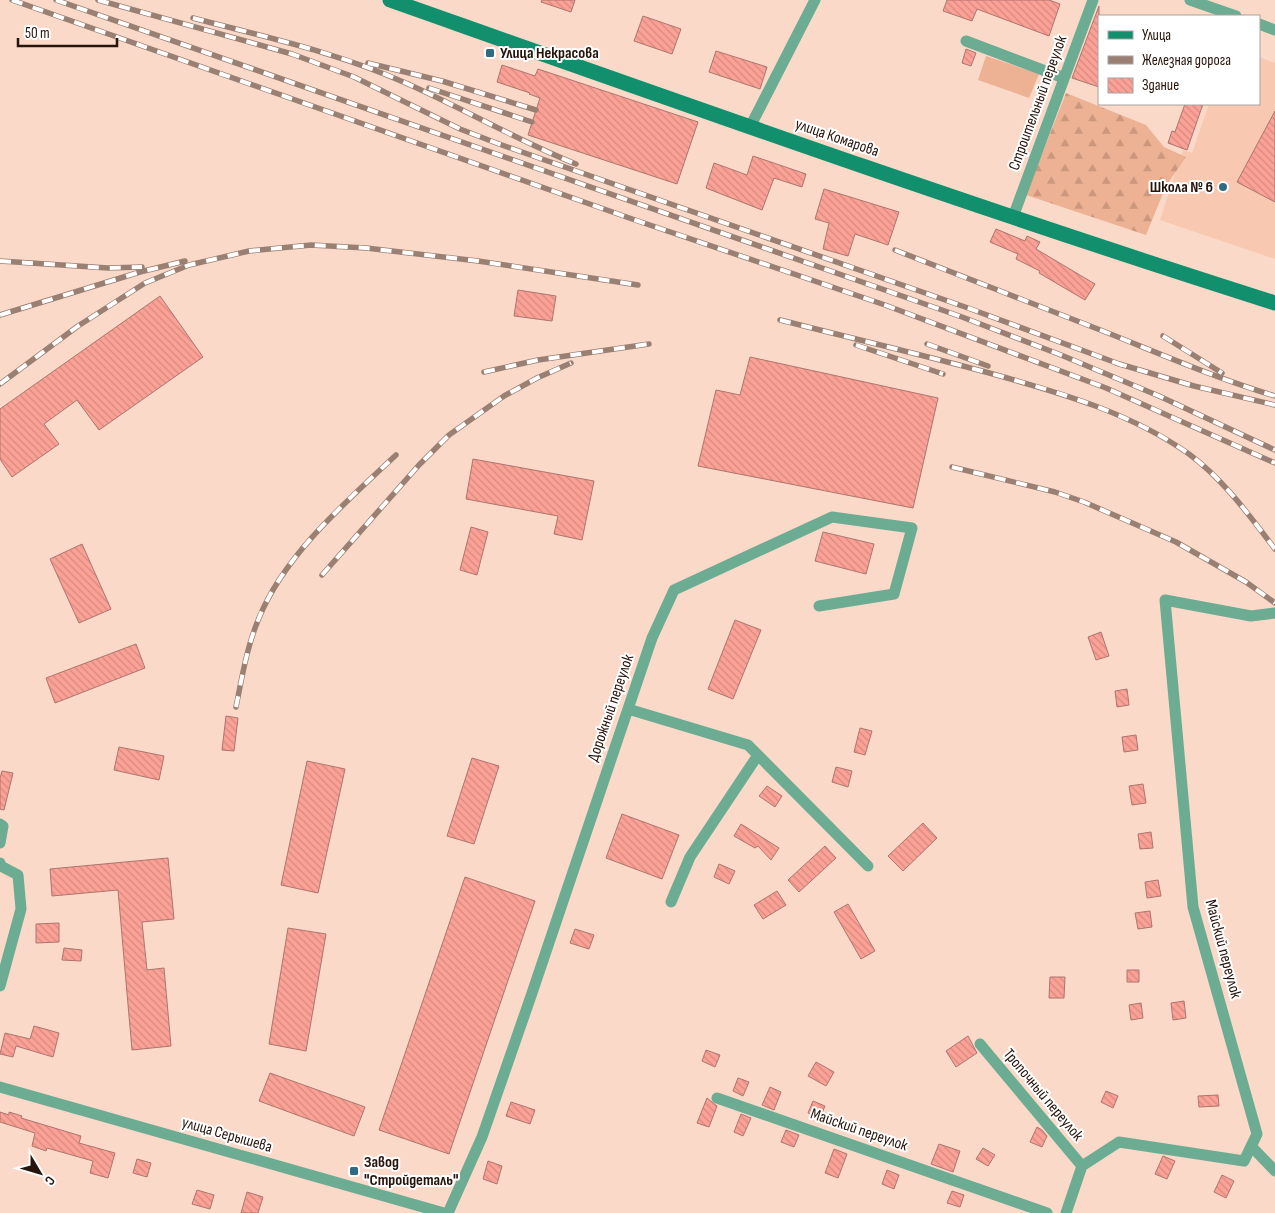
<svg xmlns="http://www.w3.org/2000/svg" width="1275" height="1213" viewBox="0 0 1275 1213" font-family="'Sofia Sans Condensed',sans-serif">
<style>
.built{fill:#f9c8b0}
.green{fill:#edb193}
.forest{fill:url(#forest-firs)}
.building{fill:url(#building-back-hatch);stroke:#ad756e}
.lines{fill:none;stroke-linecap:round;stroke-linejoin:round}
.street{stroke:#6cac93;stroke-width:11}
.secondary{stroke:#12906d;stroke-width:15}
.rail-casing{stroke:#9a8073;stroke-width:5.5}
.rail{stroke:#fff;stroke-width:4;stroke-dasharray:11;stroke-linecap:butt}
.poi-dot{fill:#306b83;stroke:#fff;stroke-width:2}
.labels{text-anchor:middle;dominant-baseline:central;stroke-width:4;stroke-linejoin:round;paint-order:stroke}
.poi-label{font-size:16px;font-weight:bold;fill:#27140b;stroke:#fff;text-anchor:start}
.street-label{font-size:16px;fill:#27140b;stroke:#fff}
</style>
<defs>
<pattern id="forest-firs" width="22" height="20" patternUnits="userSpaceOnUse" patternTransform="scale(1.25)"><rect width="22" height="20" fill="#edb193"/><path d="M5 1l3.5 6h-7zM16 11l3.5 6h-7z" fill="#cb977d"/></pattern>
<pattern id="building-back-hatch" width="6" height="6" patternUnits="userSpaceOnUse" patternTransform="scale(1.25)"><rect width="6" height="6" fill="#fba196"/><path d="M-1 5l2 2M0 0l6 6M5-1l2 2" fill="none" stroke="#d78a80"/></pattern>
</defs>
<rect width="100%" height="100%" fill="#fad9c9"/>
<!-- built -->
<path class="built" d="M1259,57L1275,63V259L1160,220L1183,150L1192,153L1209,104H1259Z"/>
<!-- green -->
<path class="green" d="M986,56L1039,74L1029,98L978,80Z"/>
<!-- forest -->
<path class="forest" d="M1066,93L1146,125L1164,147L1186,157L1166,186L1146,235L1026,195Z"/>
<!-- building -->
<path class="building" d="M542,0H575L571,12L541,2Z
M947,0H1049L1060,4L1049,36L977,9L972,21L943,11Z
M1099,6V87L1072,78Z
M643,16L681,29L672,54L634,41Z
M966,49L976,53L971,66L962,63Z
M716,51L767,67L760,89L709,72Z
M502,65L535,76L538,69L698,122L677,184L528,135L540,98L529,94L530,93L497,82Z
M1185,104H1203L1187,150L1168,143L1172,131L1175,132Z
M1275,111V202L1237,182Z
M753,156L806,174L802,187L774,178L762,210L706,188L714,163L747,175Z
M824,189L899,212L888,245L855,234L848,256L823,249L829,223L815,219Z
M996,229L1025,241L1027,236L1040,242L1036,249L1095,284L1085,300L1039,273L1040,271L1016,259L1018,254L990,242Z
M518,290L556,296L552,321L514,316Z
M160,296L203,357L99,430L77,400L44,424L59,444L12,477L0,459V409Z
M750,357L938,398L913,508L698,466L716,390L740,395Z
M473,459L594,481L582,540L554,534L558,516L466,499Z
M471,527L488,532L477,575L460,570Z
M823,532L874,544L866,574L815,561Z
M82,544L111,609L79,623L50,559Z
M735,620L761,630L733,699L708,689Z
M1101,632L1109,656L1096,660L1088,637Z
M136,644L145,668L55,703L46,678Z
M1127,689L1129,705L1117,707L1115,691Z
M226,716L238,718L234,751L222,750Z
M860,728L872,731L865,755L854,752Z
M1136,735L1138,750L1124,752L1122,737Z
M119,747L164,756L159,780L114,770Z
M472,758L499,766L474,844L447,836Z
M307,761L345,769L318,893L281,885Z
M836,767L852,771L848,787L832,782Z
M2,771L13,773L4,810L0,809V778Z
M1143,784L1146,803L1132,805L1129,786Z
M767,786L782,796L775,807L759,796Z
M622,814L679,835L662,879L606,858Z
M923,823L937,838L903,871L888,856Z
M741,824L779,848L771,860L758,846L755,848L734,836Z
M1151,832L1153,848L1140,849L1138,834Z
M825,846L836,858L799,892L788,880Z
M168,858L174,919L142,922L147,970L164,968L171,1046L132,1050L118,890L52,896L50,869Z
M719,864L735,871L729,884L714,877Z
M465,877L535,901L449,1154L379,1130Z
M1158,880L1161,896L1147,898L1145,882Z
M777,891L786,905L763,919L754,905Z
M848,904L875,951L861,959L834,912Z
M1150,911L1152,927L1138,929L1135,913Z
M59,923V942L36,943V924Z
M288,928L326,934L306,1051L269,1044Z
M575,929L594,935L589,949L570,943Z
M64,948L82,950L81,961L62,960Z
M1127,970H1139V982H1127Z
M1050,977H1065L1064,998H1049Z
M1184,1001L1186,1018L1173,1020L1171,1003Z
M1141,1003L1143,1018L1131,1020L1129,1005Z
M34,1026L59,1033L53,1057L16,1046L13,1057L0,1054L5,1033L30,1039Z
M968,1036L977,1053L956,1067L946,1051Z
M706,1050L720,1055L715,1067L702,1061Z
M816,1062L834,1072L826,1086L808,1076Z
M270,1073L365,1107L354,1136L259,1101Z
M738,1078L749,1082L743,1096L733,1091Z
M770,1087L781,1092L774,1110L762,1105Z
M1106,1091L1118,1096L1113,1108L1101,1102Z
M1218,1095L1219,1106L1199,1107L1198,1096Z
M707,1098L717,1106L709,1127L697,1123Z
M813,1101L825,1106L820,1118L808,1113Z
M511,1102L535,1110L530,1124L506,1116Z
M0,1112L9,1115V1112L22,1116L21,1118L81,1136L79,1143L115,1153L108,1178L90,1173L93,1161L47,1148L46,1151L32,1146L35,1133L0,1122Z
M741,1114L751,1118L743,1136L734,1132Z
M1037,1127L1042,1130L1047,1136L1042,1147L1030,1142Z
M786,1130L799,1135L794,1147L781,1142Z
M939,1144L960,1151L953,1172L931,1164Z
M983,1148L995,1155L988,1166L976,1159Z
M834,1149L847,1154L838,1178L825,1173Z
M1163,1156L1175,1161L1167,1179L1155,1174Z
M137,1159L151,1163L147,1177L133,1173Z
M488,1161L502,1166L497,1184L483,1179Z
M887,1170L899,1175L894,1189L882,1184Z
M1222,1175L1234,1181L1226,1198L1214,1192Z
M197,1190L214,1195L210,1209L192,1204Z
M952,1191L964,1195L960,1207L947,1203Z
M247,1192L263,1197L258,1213H241Z"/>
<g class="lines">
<!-- street -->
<path class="street" d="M1190,0L1236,16
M1259,24L1275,30
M966,41L1064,78
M750,127L815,0
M1013,217L1093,0
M628,709L748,745L868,866
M0,824L3,826L0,843
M0,863L1,866L18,875L21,909L0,986
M671,902L690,857L758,755
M980,1044L1082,1166
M0,1087L444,1213
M717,1098L1047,1213
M1251,1146L1275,1171
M448,1213L482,1137L531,996L652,638L674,590L832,517L912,528L894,594L819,606
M1066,1213L1082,1166L1119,1142L1244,1161L1257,1134L1193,907L1165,600L1251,616L1275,613"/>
<!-- secondary -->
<path class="secondary" d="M390,0C684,104 978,209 1275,303"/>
<!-- rail casing -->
<g class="rail-casing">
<path id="rail" d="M12,0L635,220L885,305L1106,388L1275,463
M56,0L962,317L1061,355L1159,396L1275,450
M98,0L292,54L354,77L460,129L499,144L968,308L1122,365
M193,18C265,37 340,53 408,84C464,109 519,141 576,164
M368,63L442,81L536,110
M429,88L532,122
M895,250C966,278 1037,305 1108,333C1163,355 1218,379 1275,396
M0,261L108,268L142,267
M0,315L140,272L185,261
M780,320C851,338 923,355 993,374C1061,393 1131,413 1189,454C1224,480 1249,515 1275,549
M1163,336L1222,373
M927,344L988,366
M856,345L943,374
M1116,363L1194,386L1275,405
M484,372L538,360L649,344
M0,384L78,326L145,283L189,265L249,251L311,245L366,248L478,261L638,285
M952,467L1055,492L1084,502L1176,542L1246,582L1275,603
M322,575L419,465L449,435L504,396L537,378L571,363
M236,707C242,677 247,646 259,618C285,554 346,502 396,455"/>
</g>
<!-- rail -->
<use href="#rail" class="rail"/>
</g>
<!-- markers -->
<g class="poi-dot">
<rect x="485" y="48" width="10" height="10" rx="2.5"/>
<circle cx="1223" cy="187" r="5"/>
<rect x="349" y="1166" width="10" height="10" rx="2.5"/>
</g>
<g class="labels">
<!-- poi labels -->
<g class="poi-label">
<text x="500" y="53">Улица Некрасова</text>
<text x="1213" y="187" text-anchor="end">Школа № 6</text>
<text x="364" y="1162">Завод<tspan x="364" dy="18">"Стройдеталь"</tspan></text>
</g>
<!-- street labels -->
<g class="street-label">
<text transform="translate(1038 103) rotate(-70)">Строительный переулок</text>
<text transform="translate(837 138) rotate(19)">улица Комарова</text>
<text transform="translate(611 708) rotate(-71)">Дорожный переулок</text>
<text transform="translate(1223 949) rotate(75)">Майский переулок</text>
<text transform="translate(1043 1095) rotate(50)">Тропочный переулок</text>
<text transform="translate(859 1130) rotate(19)">Майский переулок</text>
<text transform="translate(227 1135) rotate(16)">улица Серышева</text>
</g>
</g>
<!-- legend -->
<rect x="1098" y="15" width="162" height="90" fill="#ffffff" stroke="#a9a19d"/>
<rect x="1108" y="31" width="25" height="8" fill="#12906d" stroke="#a9a19d"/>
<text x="1142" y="40" font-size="15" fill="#27140b">Улица</text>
<rect x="1108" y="56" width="25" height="8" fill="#9a8073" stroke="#a9a19d"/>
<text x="1142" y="65" font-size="15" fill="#27140b">Железная дорога</text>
<rect x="1108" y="78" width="25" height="15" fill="url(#building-back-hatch)" stroke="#a9a19d"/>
<text x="1142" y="90" font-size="15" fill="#27140b">Здание</text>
<!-- north arrow -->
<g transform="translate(40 1173) rotate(128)" stroke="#ffffff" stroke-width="4" paint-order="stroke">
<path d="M0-4L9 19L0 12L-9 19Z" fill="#27140b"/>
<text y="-8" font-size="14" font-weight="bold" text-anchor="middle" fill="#27140b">С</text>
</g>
<!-- scale -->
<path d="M18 38v8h99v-8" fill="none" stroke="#27140b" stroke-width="2.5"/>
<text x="25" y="38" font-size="15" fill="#27140b" stroke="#ffffff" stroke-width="4" paint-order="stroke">50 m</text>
</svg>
